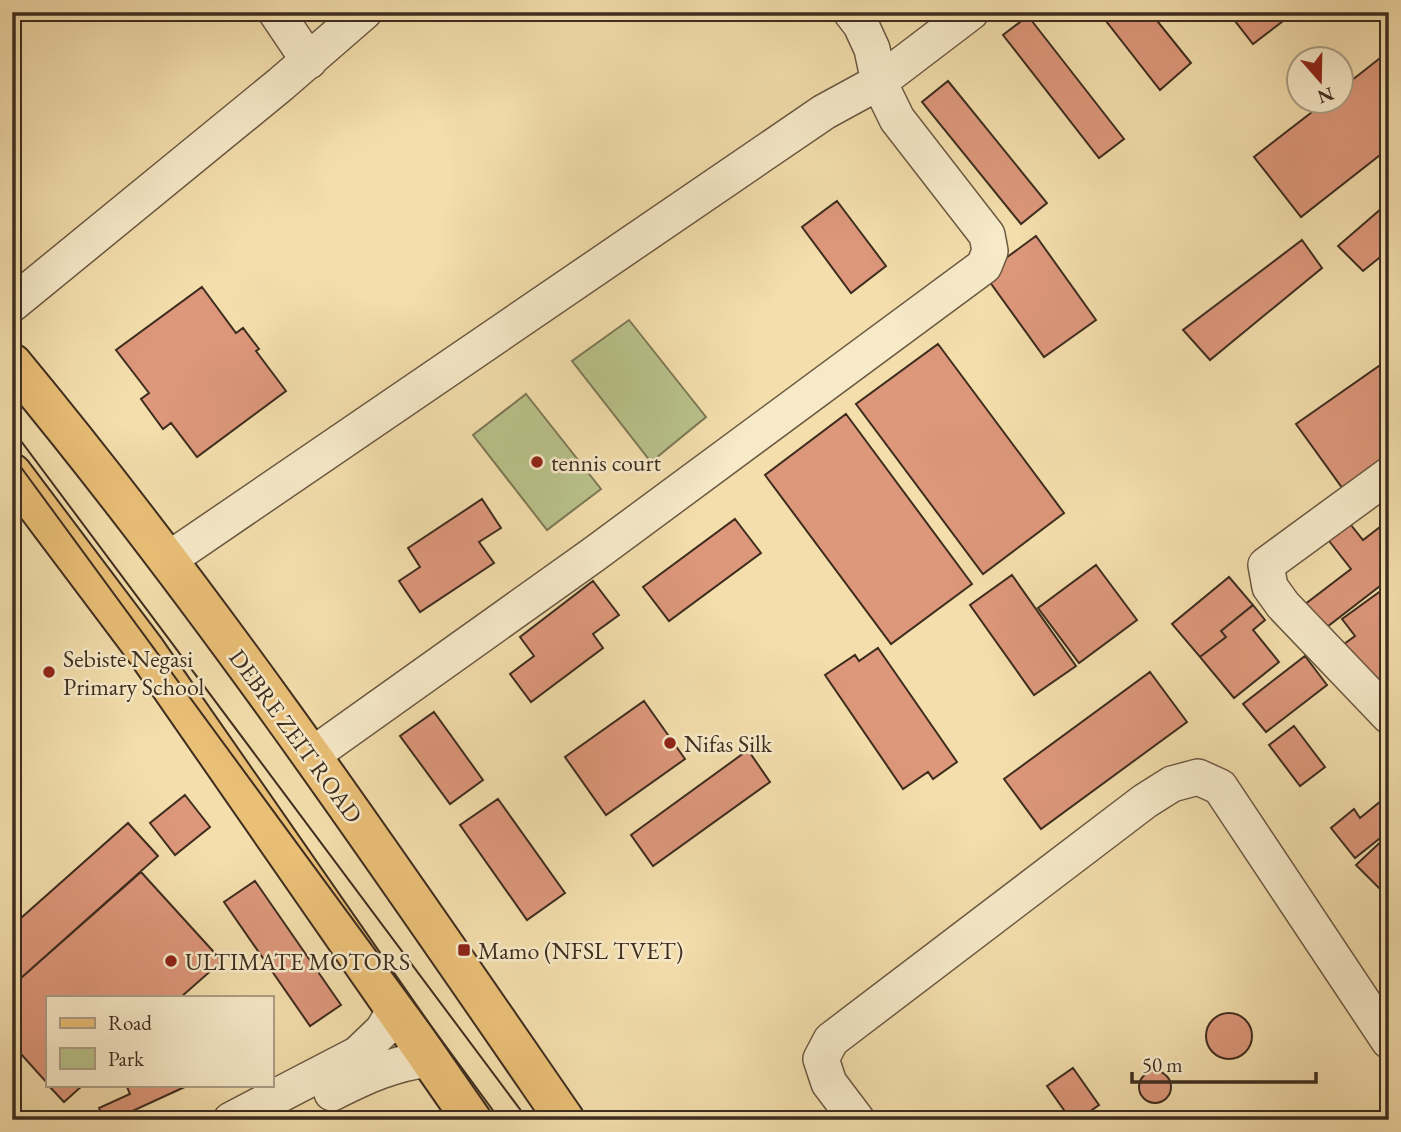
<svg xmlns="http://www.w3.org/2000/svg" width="1401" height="1132" viewBox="0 0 1401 1132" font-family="'EB Garamond',serif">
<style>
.green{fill:#b9c28b;stroke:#7c7855;stroke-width:2}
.building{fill:#dd977b;stroke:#3e2d1f;stroke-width:2}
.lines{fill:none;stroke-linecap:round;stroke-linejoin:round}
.minor-casing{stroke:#6b5942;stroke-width:38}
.major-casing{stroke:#3e2d1f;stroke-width:42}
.minor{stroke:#f7eac9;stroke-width:35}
.major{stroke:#eabf76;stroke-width:38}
.tram{stroke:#3e2d1f;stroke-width:2}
.poi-dot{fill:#8f2418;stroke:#f7eac9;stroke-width:2.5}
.labels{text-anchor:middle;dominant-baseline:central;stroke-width:5;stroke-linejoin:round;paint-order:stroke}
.poi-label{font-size:24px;fill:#3e2d1f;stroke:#f7eac9;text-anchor:start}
.street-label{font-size:24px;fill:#3e2d1f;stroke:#f7eac9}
</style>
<rect width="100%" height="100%" fill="#f3deac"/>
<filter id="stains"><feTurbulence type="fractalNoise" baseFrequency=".00286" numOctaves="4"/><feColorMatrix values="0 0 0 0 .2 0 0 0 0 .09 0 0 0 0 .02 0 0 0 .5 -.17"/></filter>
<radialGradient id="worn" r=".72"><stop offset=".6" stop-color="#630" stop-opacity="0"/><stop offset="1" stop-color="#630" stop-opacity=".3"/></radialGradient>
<!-- green -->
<path class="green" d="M629,320L706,417L651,462L572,361Z
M526,394L601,489L547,530L473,435Z"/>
<!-- building -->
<path class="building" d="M1099,12H1150L1191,63L1160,90Z
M1228,12H1276L1283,21L1253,44Z
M1028,16L1124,139L1099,158L1003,35Z
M1389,51V148L1301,217L1254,157L1325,102H1342V88Z
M948,81L1047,203L1021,224L922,102Z
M837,201L886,266L851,293L802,227Z
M1389,202V250L1363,271L1338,246Z
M1036,236L1096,320L1044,357L984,274Z
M1302,240L1322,268L1210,360L1183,330Z
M202,287L236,333L243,328L259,349L256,351L286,391L197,457L171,423L163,429L141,399L149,393L116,350Z
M938,344L1064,513L983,574L856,404Z
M1389,359V456L1343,489L1296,424Z
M846,414L972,584L891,644L765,475Z
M482,499L501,528L479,542L494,563L420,612L399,581L420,567L408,548Z
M735,519L761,553L669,621L643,587Z
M1347,520L1363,540L1389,520V579L1323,630L1304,605L1351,569L1326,537Z
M1096,565L1137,620L1079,663L1038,608Z
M1012,575L1076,666L1034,695L970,605Z
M1229,577L1253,605L1221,631L1226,637L1200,657L1172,624Z
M593,581L619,615L593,634L603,648L531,702L510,674L534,656L520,637Z
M1389,585V676L1372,689L1340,647L1355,636L1342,619Z
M1253,605L1265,620L1253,630L1279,662L1234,698L1200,657L1226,637L1221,631Z
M878,648L957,762L933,779L928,772L903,789L825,675L855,655L859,661Z
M1305,656L1327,685L1266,732L1243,704Z
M1150,672L1187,722L1041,829L1004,779Z
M644,701L685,759L606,815L565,757Z
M434,712L483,780L450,804L400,736Z
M1294,726L1325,767L1300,786L1269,745Z
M748,750L770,782L653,866L631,835Z
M185,795L210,827L175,855L150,823Z
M498,799L565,893L527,920L460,825Z
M1381,801L1389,811V831L1355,858L1331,828L1354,809L1360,818Z
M128,823L158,856L12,986V926Z
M1389,834V891L1385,894L1356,865Z
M141,872L222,961L181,997H47V1083L12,1044V986Z
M255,881L341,1005L310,1026L224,902Z
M1206 1036a23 23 0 1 1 46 0a23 23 0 1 1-46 0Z
M1073,1068L1099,1105L1078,1120H1071L1047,1086Z
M1139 1087a16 16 0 1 1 32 0a16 16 0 1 1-32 0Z
M48,1085H83L64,1102Z
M132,1085H189L113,1120H105L99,1108L130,1094L127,1087Z"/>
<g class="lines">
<!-- minor casing -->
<g class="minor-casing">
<path id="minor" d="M276,12L309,61
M12,304L281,84L364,12
M1389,475L1266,565L1270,587L1283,605L1389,716
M168,560L824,112L879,82L971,12
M311,756L593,555L984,266L990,251L987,235L897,119L879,82L872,49L861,25L851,12
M332,1093C364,1077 393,1063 429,1059
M231,1120L358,1054L383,1030L394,1011
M857,1120L829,1083L821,1059L831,1040L1145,801L1172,784L1198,777L1220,787L1389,1041"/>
</g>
<!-- major casing -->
<g class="major-casing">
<path id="major" d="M12,363C211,603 388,863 565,1120
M12,473L146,651L472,1120"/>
</g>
<!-- minor -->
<use href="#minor" class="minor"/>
<!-- major -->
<use href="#major" class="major"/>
<!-- tram -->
<path class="tram" d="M12,429L528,1120
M12,455L500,1120"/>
</g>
<!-- markers -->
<g class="poi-dot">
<circle cx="537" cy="462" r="7"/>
<circle cx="49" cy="672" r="7"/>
<circle cx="670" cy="743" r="7"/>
<rect x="457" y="943" width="14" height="14" rx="3.5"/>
<circle cx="171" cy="961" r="7"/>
</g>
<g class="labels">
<!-- poi labels -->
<g class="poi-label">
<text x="551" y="462">tennis court</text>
<text x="63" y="658">Sebiste Negasi<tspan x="63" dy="28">Primary School</tspan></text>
<text x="684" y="743">Nifas Silk</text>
<text x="478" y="950">Mamo (NFSL TVET)</text>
<text x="185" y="961">ULTIMATE MOTORS</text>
</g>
<!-- street labels -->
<g class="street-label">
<text transform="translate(296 736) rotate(54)">DEBRE ZEIT ROAD</text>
</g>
</g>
<!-- margin -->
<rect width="1401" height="1132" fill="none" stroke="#f3deac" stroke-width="42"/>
<rect x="14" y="14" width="1373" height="1104" fill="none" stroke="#3e2d1f" stroke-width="3.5"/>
<rect x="21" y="21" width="1359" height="1090" fill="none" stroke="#3e2d1f" stroke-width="2"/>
<!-- legend -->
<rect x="46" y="996" width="228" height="91" fill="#f7eac9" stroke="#ad9e85" stroke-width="2"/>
<rect x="60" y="1018" width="35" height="10" fill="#eabf76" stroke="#ad9e85" stroke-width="2"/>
<text x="108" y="1030" font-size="21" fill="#3e2d1f">Road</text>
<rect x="60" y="1048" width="35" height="21" fill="#b9c28b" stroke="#ad9e85" stroke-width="2"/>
<text x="108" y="1066" font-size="21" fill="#3e2d1f">Park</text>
<!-- north arrow -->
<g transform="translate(1320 80) rotate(160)"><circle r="33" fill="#f7eac9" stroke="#ad9e85" stroke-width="2"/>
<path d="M0-5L12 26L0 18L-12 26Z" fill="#8f2418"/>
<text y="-10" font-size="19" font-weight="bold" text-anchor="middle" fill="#3e2d1f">N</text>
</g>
<!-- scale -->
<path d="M1132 1072v10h184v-10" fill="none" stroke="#3e2d1f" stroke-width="3.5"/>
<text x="1142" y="1072" font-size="21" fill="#3e2d1f" stroke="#f7eac9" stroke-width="5" paint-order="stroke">50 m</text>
<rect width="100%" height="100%" filter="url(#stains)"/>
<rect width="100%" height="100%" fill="url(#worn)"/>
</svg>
